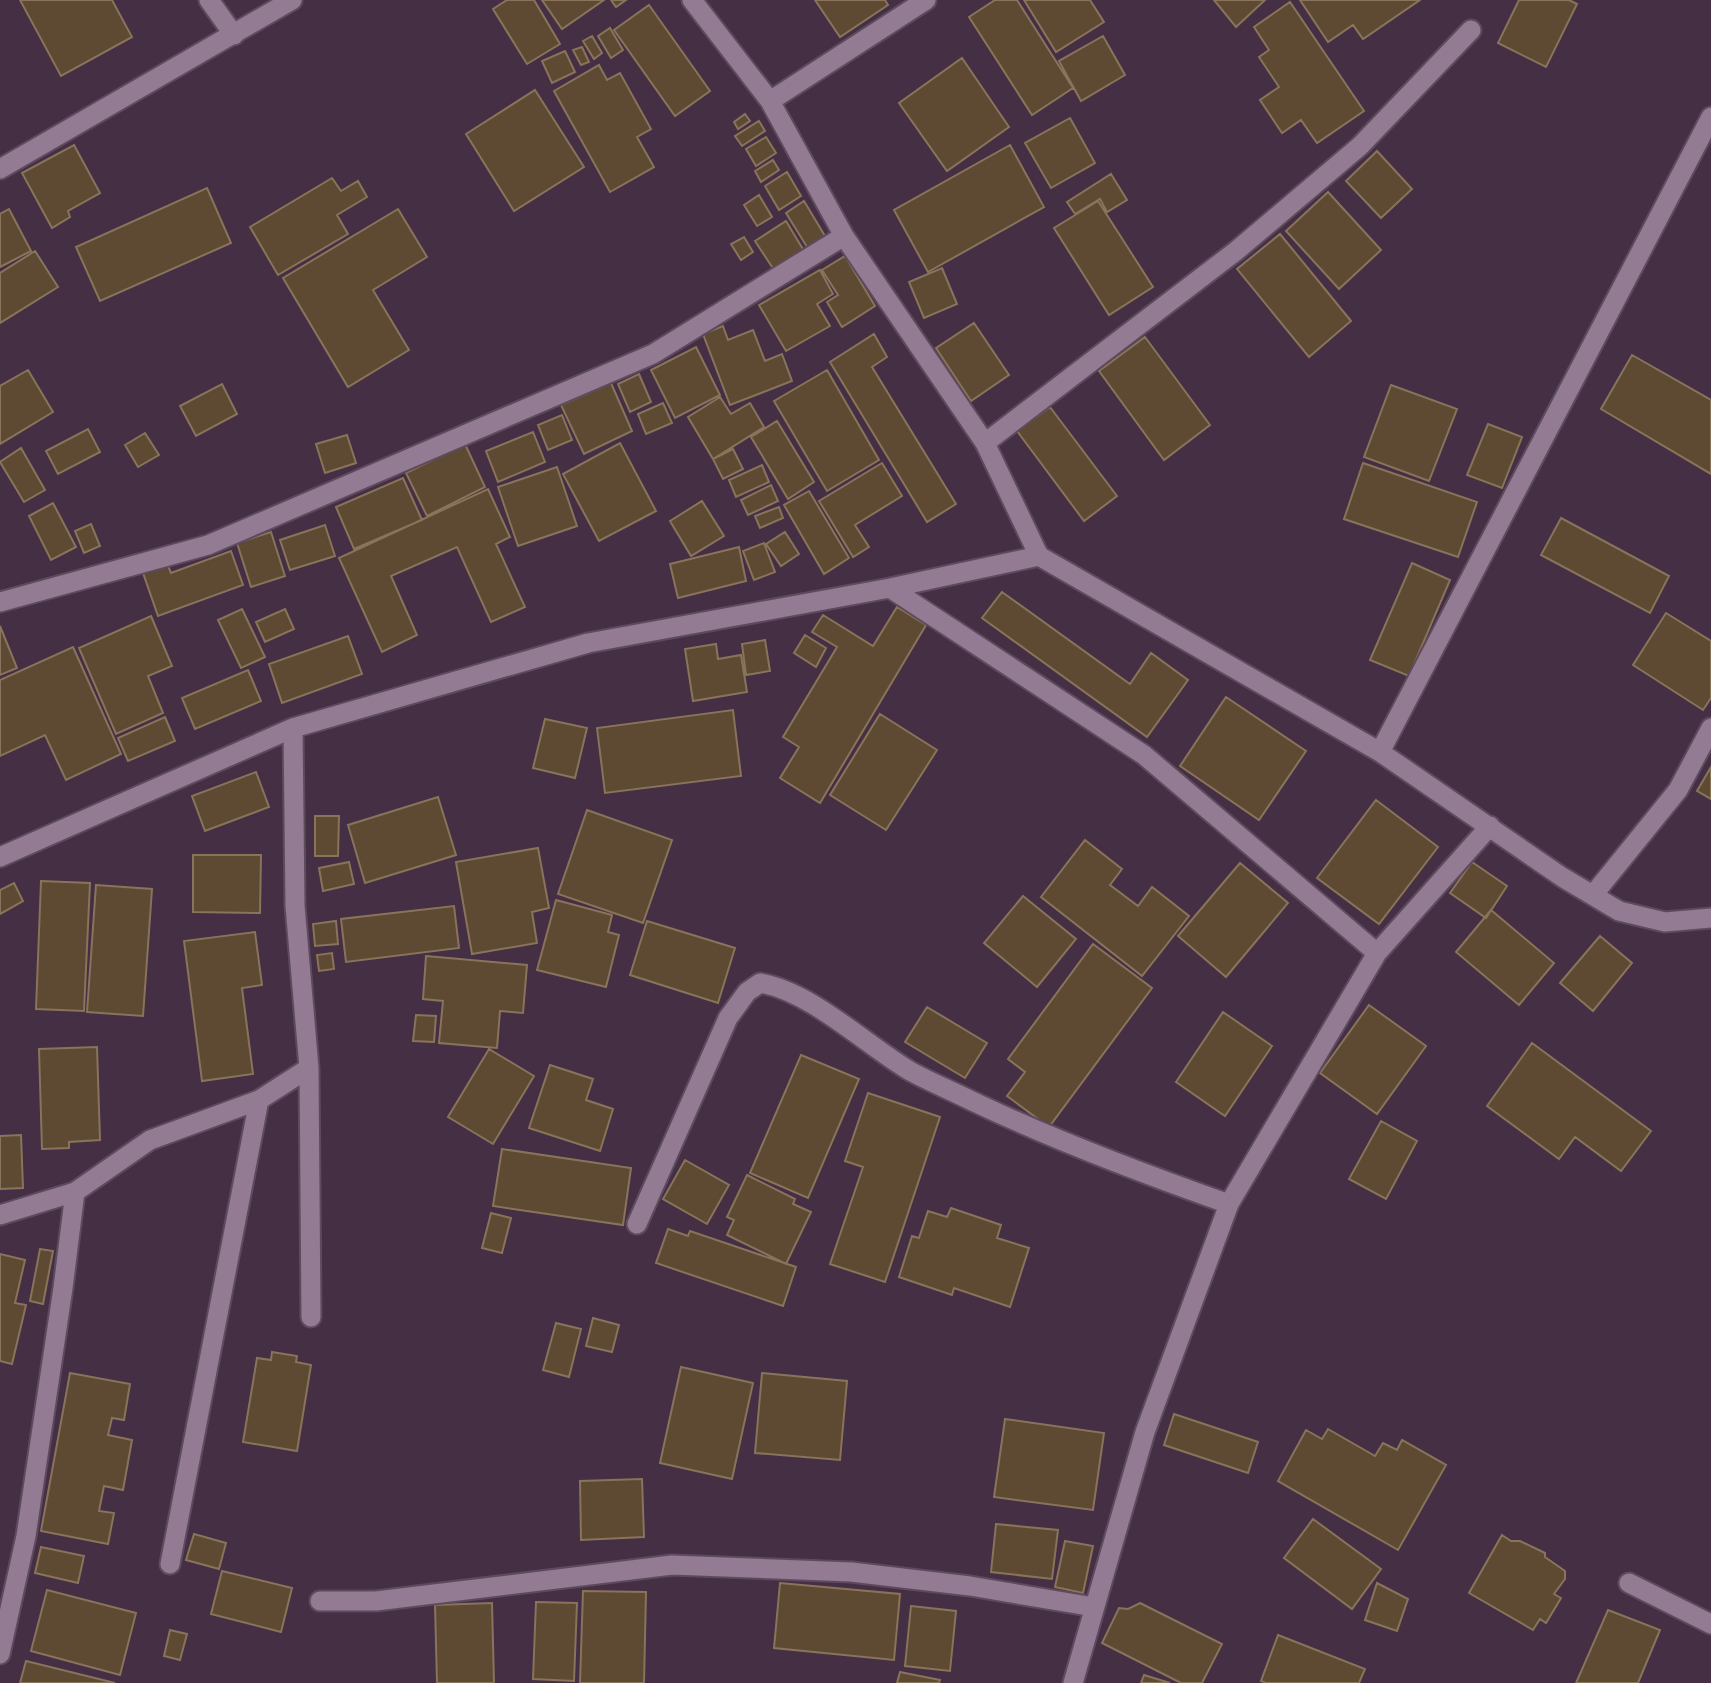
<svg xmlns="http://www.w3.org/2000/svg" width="1711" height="1683" viewBox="0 0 1711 1683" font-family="'Open Sans',sans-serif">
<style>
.building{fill:#5e4932;stroke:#89735b;stroke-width:2}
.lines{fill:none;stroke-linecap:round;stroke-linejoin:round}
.minor-casing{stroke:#5d4b5d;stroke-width:23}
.minor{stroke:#937b93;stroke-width:19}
</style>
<rect width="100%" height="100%" fill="#442f44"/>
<!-- building -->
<path class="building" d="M20,0H112L132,37L61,76Z
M507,0H534L560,44L527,64L493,9Z
M542,0H604L562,29Z
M611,0H626L616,7Z
M815,0H885L888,5L840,37Z
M995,0H1017L1073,88L1032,115L969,17Z
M1024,0H1090L1104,22L1056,52Z
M1214,0H1265L1236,27Z
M1300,0H1420L1363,39L1353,25L1328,42Z
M1519,0H1569L1577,4L1546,67L1498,43Z
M1290,2L1364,111L1317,143L1301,120L1282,133L1260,100L1279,87L1259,57L1269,50L1254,27Z
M649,5L710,91L675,116L614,30Z
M610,28L623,50L611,58L598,36Z
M592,36L602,53L594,59L583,41Z
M1103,36L1125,75L1081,101L1059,61Z
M582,47L589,62L581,65L573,50Z
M565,51L575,72L552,83L542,61Z
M962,58L1009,127L947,171L899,103Z
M599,65L607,80L620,73L651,129L637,137L654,167L610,192L554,91Z
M535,90L584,167L514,211L466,134Z
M745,114L750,121L738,129L734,122Z
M1070,118L1095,163L1051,188L1025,143Z
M759,121L765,131L742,146L735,136Z
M766,137L776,153L756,166L746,149Z
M74,145L100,193L68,211L70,217L52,228L22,173Z
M1010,145L1044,207L928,272L894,210Z
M1377,151L1412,189L1381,218L1346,181Z
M773,160L779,170L761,182L755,171Z
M787,172L801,196L779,210L765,186Z
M1111,174L1127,200L1107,212L1100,199L1075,214L1067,202Z
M332,178L341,191L358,181L367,197L337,215L348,234L278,275L250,227Z
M207,188L231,243L100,301L76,247Z
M1328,192L1381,250L1339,289L1286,231Z
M759,195L772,217L757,226L744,205Z
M804,201L825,236L807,247L786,213Z
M1098,201L1153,287L1109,315L1054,228Z
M9,209L31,251L0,267V214Z
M398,209L427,257L373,290L409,350L348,387L283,278Z
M786,221L804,251L774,270L755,241Z
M1280,234L1351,321L1309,357L1237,269Z
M744,237L753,252L741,260L731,244Z
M35,251L58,287L0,323V273Z
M845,256L875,306L842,327L827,302L838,295L822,270Z
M942,268L957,304L924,318L909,282Z
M820,270L833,294L817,304L830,326L786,351L759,305Z
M974,323L1009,375L971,401L936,348Z
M723,326L728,340L753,330L765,361L782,354L792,381L730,405L703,334Z
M874,334L887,357L872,367L956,504L927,522L830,362Z
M1145,337L1210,425L1164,460L1099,371Z
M696,347L720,395L675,418L651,370Z
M1632,355L1711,400V474L1601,409Z
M28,370L53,412L0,444V386Z
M827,370L879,460L827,491L774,401Z
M639,374L651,402L630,412L618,384Z
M611,383L632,431L584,454L561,405Z
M222,384L237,414L196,436L180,406Z
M1391,385L1457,409L1429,481L1364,457Z
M720,397L731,414L750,403L764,427L713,459L688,417Z
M663,403L672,423L646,434L638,414Z
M1050,407L1117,496L1084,521L1017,431Z
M562,415L572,440L548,450L538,425Z
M777,421L814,482L788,499L751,437Z
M1488,424L1522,437L1502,488L1467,475Z
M88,429L100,452L58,474L46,451Z
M533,432L545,462L498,482L486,451Z
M145,433L159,455L138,467L125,445Z
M347,435L356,463L325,473L316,444Z
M620,443L656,511L599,541L563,474Z
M465,444L485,487L427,516L406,473Z
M21,448L45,490L24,502L0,462Z
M733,449L743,469L723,479L713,459Z
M882,463L902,496L855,525L869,547L853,557L819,501Z
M1363,463L1477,502L1458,557L1344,519Z
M762,465L769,482L736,497L729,480Z
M557,467L577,526L518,546L498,487Z
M403,478L422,520L354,549L336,507Z
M771,485L778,501L748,515L741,500Z
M488,489L510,537L496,544L525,607L491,622L457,547L391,576L417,635L382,652L339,558Z
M809,491L849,558L824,574L784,505Z
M702,501L724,536L691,556L670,521Z
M53,503L76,547L51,560L29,516Z
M779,507L783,518L760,528L755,516Z
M1561,518L1669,576L1650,613L1541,555Z
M91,524L100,546L84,553L75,531Z
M325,525L335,556L290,570L280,540Z
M271,532L285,576L251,587L237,543Z
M785,532L799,554L781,566L766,544Z
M764,543L775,572L754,580L743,551Z
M739,547L746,581L678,598L670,564Z
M231,551L243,585L158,616L142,570L166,561L171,573Z
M1412,563L1450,580L1409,676L1370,660Z
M1002,592L1130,684L1151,653L1188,680L1147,737L982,618Z
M897,607L926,625L820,803L780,778L799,747L783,737L837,647L812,632L823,615L873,646Z
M242,609L265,657L241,668L218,620Z
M285,609L294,629L265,642L256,622Z
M1666,613L1711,641V698L1703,710L1633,665Z
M151,616L172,666L148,676L163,713L116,734L79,648Z
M0,626L17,668L0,675Z
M805,635L826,648L816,667L794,653Z
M348,636L362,674L282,703L269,664Z
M765,640L770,671L746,675L742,644Z
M716,644L718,659L741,655L747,692L693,701L685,649Z
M73,647L121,754L66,780L45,735L0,756V680Z
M248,670L261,701L195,729L182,698Z
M1226,697L1306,751L1259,820L1180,766Z
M733,710L741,776L605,793L597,728Z
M880,714L937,750L886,830L830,795Z
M165,717L175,741L128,761L118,738Z
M545,719L587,728L575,778L533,768Z
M1711,767V799L1697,791Z
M256,772L269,807L205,831L192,796Z
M438,797L456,855L365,883L348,825Z
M1376,800L1438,847L1379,924L1317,878Z
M587,810L672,840L643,923L558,894Z
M315,816H339L338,856H315Z
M1085,840L1122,869L1110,885L1138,906L1152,887L1189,916L1142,976L1041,897Z
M538,848L549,908L532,912L537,943L472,954L456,862Z
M193,855H261L260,913L193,912Z
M349,862L354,884L323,891L319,868Z
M1472,862L1507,886L1486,918L1450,893Z
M1240,863L1288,903L1226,977L1178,936Z
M41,881L90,883L84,1011L36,1009Z
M14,883L23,901L0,914V890Z
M96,885L152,889L143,1016L87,1012Z
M1023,896L1076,939L1037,987L984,943Z
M556,900L612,915L608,932L619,935L606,987L537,970Z
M454,906L459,948L346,962L341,919Z
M1491,910L1554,963L1519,1005L1456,952Z
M336,921L338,944L315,946L313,924Z
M647,921L735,948L718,1003L630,975Z
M255,932L262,985L242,988L253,1074L202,1081L184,941Z
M1600,936L1632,963L1593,1011L1560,983Z
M1093,944L1152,988L1049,1127L1007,1096L1025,1072L1008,1059Z
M332,953L334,969L319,971L317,955Z
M426,956L527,965L523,1013L500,1011L497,1048L439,1043L443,1001L423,999Z
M1369,1005L1426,1046L1377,1114L1320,1073Z
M927,1007L987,1043L965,1078L905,1042Z
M1223,1012L1272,1046L1225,1116L1176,1082Z
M416,1015L436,1016L434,1042L413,1041Z
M1532,1043L1651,1131L1621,1171L1575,1137L1559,1159L1487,1106Z
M97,1047L100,1140L69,1142V1148L42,1149L39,1049Z
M489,1049L534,1076L493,1144L448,1117Z
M801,1055L859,1079L808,1198L750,1173Z
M550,1065L593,1079L586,1100L613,1109L600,1151L529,1128Z
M868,1093L940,1117L885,1282L830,1264L863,1167L845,1161Z
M1381,1121L1417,1141L1386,1199L1349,1179Z
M21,1135L23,1188L0,1189V1136Z
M502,1149L631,1168L623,1225L493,1206Z
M685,1160L729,1185L707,1224L663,1199Z
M747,1175L795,1199L793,1204L811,1212L786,1264L727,1235L734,1220L727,1217Z
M951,1208L1001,1225L997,1238L1029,1248L1010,1307L954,1288L952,1295L899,1277L912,1236L919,1238L928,1211L947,1217Z
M491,1213L511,1218L502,1253L482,1248Z
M668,1229L688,1236L690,1231L796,1267L783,1306L656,1263Z
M40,1249L53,1251L43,1304L30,1301Z
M0,1254L25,1260L15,1303L26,1305L12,1364L0,1361Z
M593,1318L619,1325L612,1352L586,1346Z
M556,1323L581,1329L569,1377L543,1370Z
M272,1352L297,1356L296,1362L311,1365L297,1451L243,1442L257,1358L271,1360Z
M681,1367L753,1383L732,1479L660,1463Z
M70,1373L130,1384L124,1420L112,1418L108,1435L132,1440L123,1490L104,1486L99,1511L114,1513L108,1544L41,1531Z
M762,1373L847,1381L840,1460L755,1453Z
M1174,1414L1258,1442L1248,1473L1164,1445Z
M1005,1419L1104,1433L1093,1510L994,1497Z
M1328,1429L1375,1456L1383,1443L1397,1450L1402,1440L1446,1465L1398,1550L1278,1481L1306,1430L1322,1439Z
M642,1479L644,1537L581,1540L580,1481Z
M1313,1519L1381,1569L1352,1609L1284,1558Z
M996,1524L1058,1530L1052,1579L991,1572Z
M194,1534L226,1543L219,1569L186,1560Z
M1502,1535L1511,1541H1520L1545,1553V1557L1565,1571V1579L1554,1594L1561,1598L1546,1623L1540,1619L1533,1630L1469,1593Z
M1065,1541L1093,1546L1083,1593L1055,1587Z
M41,1547L84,1556L78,1583L35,1573Z
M222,1571L292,1588L281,1632L211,1614Z
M780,1583L900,1594L894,1660L774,1648Z
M1377,1583L1408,1599L1397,1631L1365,1620Z
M47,1590L136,1613L120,1675L31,1651Z
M583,1591L646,1592L644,1683H580Z
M536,1602L577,1603L574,1681L533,1679Z
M492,1603L494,1683H437L435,1605Z
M1140,1603L1222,1644L1202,1683H1181L1102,1643L1119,1608L1128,1609Z
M911,1606L956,1611L950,1671L905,1666Z
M1608,1610L1660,1630L1638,1683H1576Z
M170,1630L187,1634L180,1660L164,1656Z
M1278,1635L1365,1669L1359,1683H1266L1261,1681Z
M26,1661L115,1683H20Z
M900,1672L940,1680L939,1683H897Z
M1144,1675L1170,1683H1141Z"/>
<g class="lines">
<!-- minor casing -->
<g class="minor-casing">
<path id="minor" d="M209,0L234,35
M692,0L770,101L844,236L985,443L1039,556L1380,752L1562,877L1619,911L1665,922L1711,918
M770,101L926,0
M0,169L292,0
M985,443L1236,251L1360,146L1471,30
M890,588L1144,755L1377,953
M0,602L208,545L653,354L844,236
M293,728L295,906L309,1068L311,1317
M1380,752L1711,117
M0,857L293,728L588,643L890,588L1039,556
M1593,895L1678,790L1711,728
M0,1215L75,1192L150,1140L259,1100L309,1068
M637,1224L728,1018L747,992L760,983C810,991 865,1044 910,1071C930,1082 952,1091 972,1101C1056,1141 1141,1173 1229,1204
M170,1564L259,1100
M1629,1583L1711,1624
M320,1601H376L672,1565L851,1572L970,1586L1094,1607
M0,1654L26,1536L63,1288L75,1192
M1073,1683L1145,1432L1229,1204L1377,953L1490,826"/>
</g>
<!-- minor -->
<use href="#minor" class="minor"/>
</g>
</svg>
